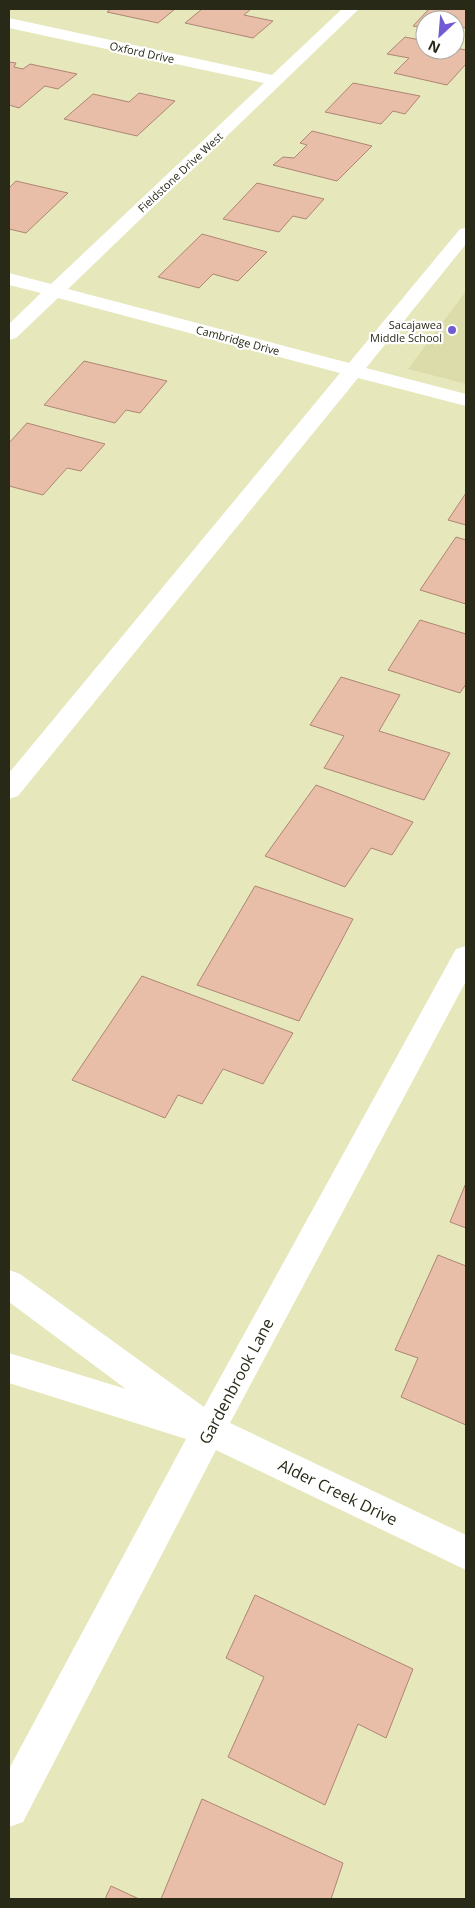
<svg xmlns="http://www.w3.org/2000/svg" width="475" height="1908" viewBox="0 0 475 1908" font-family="'Open Sans',sans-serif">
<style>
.built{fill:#dcdcaa}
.building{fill:#e8bea9;stroke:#ae8673}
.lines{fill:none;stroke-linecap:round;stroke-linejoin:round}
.minor{fill:#fff;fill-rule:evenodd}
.poi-dot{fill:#715ad4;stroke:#fff;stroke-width:2}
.labels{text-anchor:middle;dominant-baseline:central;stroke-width:4.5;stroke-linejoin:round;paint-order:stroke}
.far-street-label{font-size:11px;fill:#292918;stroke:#fff}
.far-poi-label{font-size:11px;fill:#292918;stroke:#fff;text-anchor:end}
.near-street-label{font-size:16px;fill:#292918;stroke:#fff}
</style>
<rect width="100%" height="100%" fill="#e7e7bc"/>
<!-- built -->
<path class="built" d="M466,291V384L408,369Z"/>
<!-- building -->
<path class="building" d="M109,9H175L158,23L107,12L111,9Z
M202,9H251L244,15L273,21L253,38L185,23Z
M429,9H466V28L455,26V20H425V28L413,26Z
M405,37L425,41V50H455V48L466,50V64L447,85L394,73L409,58L387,54Z
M9,62L16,63L14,67L23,69L30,64L77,74L58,89L45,86L19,108L9,105Z
M353,83L420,96L405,114L393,111L381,124L325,112Z
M139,93L175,101L137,136L64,119L93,94L129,102Z
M312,131L372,146L337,181L273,165L283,157L294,158L307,145L300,143Z
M16,181L68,193L26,233L9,229V188Z
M257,183L324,199L306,219L293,216L279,232L223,219Z
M202,234L267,252L238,281L213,274L199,288L158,277Z
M84,361L167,381L140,413L126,410L115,423L44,405Z
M27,423L105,444L81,471L67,468L43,495L9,486V443Z
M466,493V525L448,520Z
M456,537L466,540V604L420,590Z
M420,620L466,634V684L460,693L388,670Z
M341,677L400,695L379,731L450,753L424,800L324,768L344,736L310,725Z
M316,785L413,822L392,855L371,848L345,887L265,856Z
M255,886L353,919L299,1021L197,985Z
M142,976L293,1033L263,1084L223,1069L202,1104L178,1095L165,1118L72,1080Z
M466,1183V1228L450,1222Z
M438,1255L466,1266V1425L401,1397L418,1358L395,1350Z
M255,1595L413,1669L386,1738L358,1724L325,1805L228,1757L264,1677L226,1658Z
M202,1799L343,1863L331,1899H161Z
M111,1886L139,1899H105Z"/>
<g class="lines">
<!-- minor -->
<path class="minor" d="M342,9H359L68,289L349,363L460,229L466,228V244L366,368L466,394V406L358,378L18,796L9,799V773L340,373L58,298L16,338L9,340V324L41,293L9,285V273L51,284L264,83L9,28V18L272,75Z
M466,946V981L230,1423L466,1535V1570L216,1450L23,1822L9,1827V1769L186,1439L9,1383V1353L126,1389L9,1302V1270L20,1274L204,1407L456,949Z"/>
</g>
<!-- markers -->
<circle class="poi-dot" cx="452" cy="330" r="5"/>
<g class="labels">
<!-- far-street labels -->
<g class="far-street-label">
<text transform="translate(142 52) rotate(12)">Oxford Drive</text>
<text transform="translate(180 172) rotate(-43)">Fieldstone Drive West</text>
<text transform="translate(238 340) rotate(15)">Cambridge Drive</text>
</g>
<!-- far-poi labels -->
<g class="far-poi-label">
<text x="442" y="324">Sacajawea<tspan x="442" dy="13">Middle School</tspan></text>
</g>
<!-- near-street labels -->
<g class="near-street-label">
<text transform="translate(236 1381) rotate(-62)">Gardenbrook Lane</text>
<text transform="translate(338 1492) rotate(26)">Alder Creek Drive</text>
</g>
</g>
<!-- border -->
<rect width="475" height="1908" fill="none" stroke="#292918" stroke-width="20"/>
<!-- north arrow -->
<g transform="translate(440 35) rotate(206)"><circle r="24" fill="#ffffff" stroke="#a9a9a3"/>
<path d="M0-4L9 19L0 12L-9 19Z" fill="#715ad4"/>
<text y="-8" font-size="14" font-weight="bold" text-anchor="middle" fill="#292918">N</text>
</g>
</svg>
